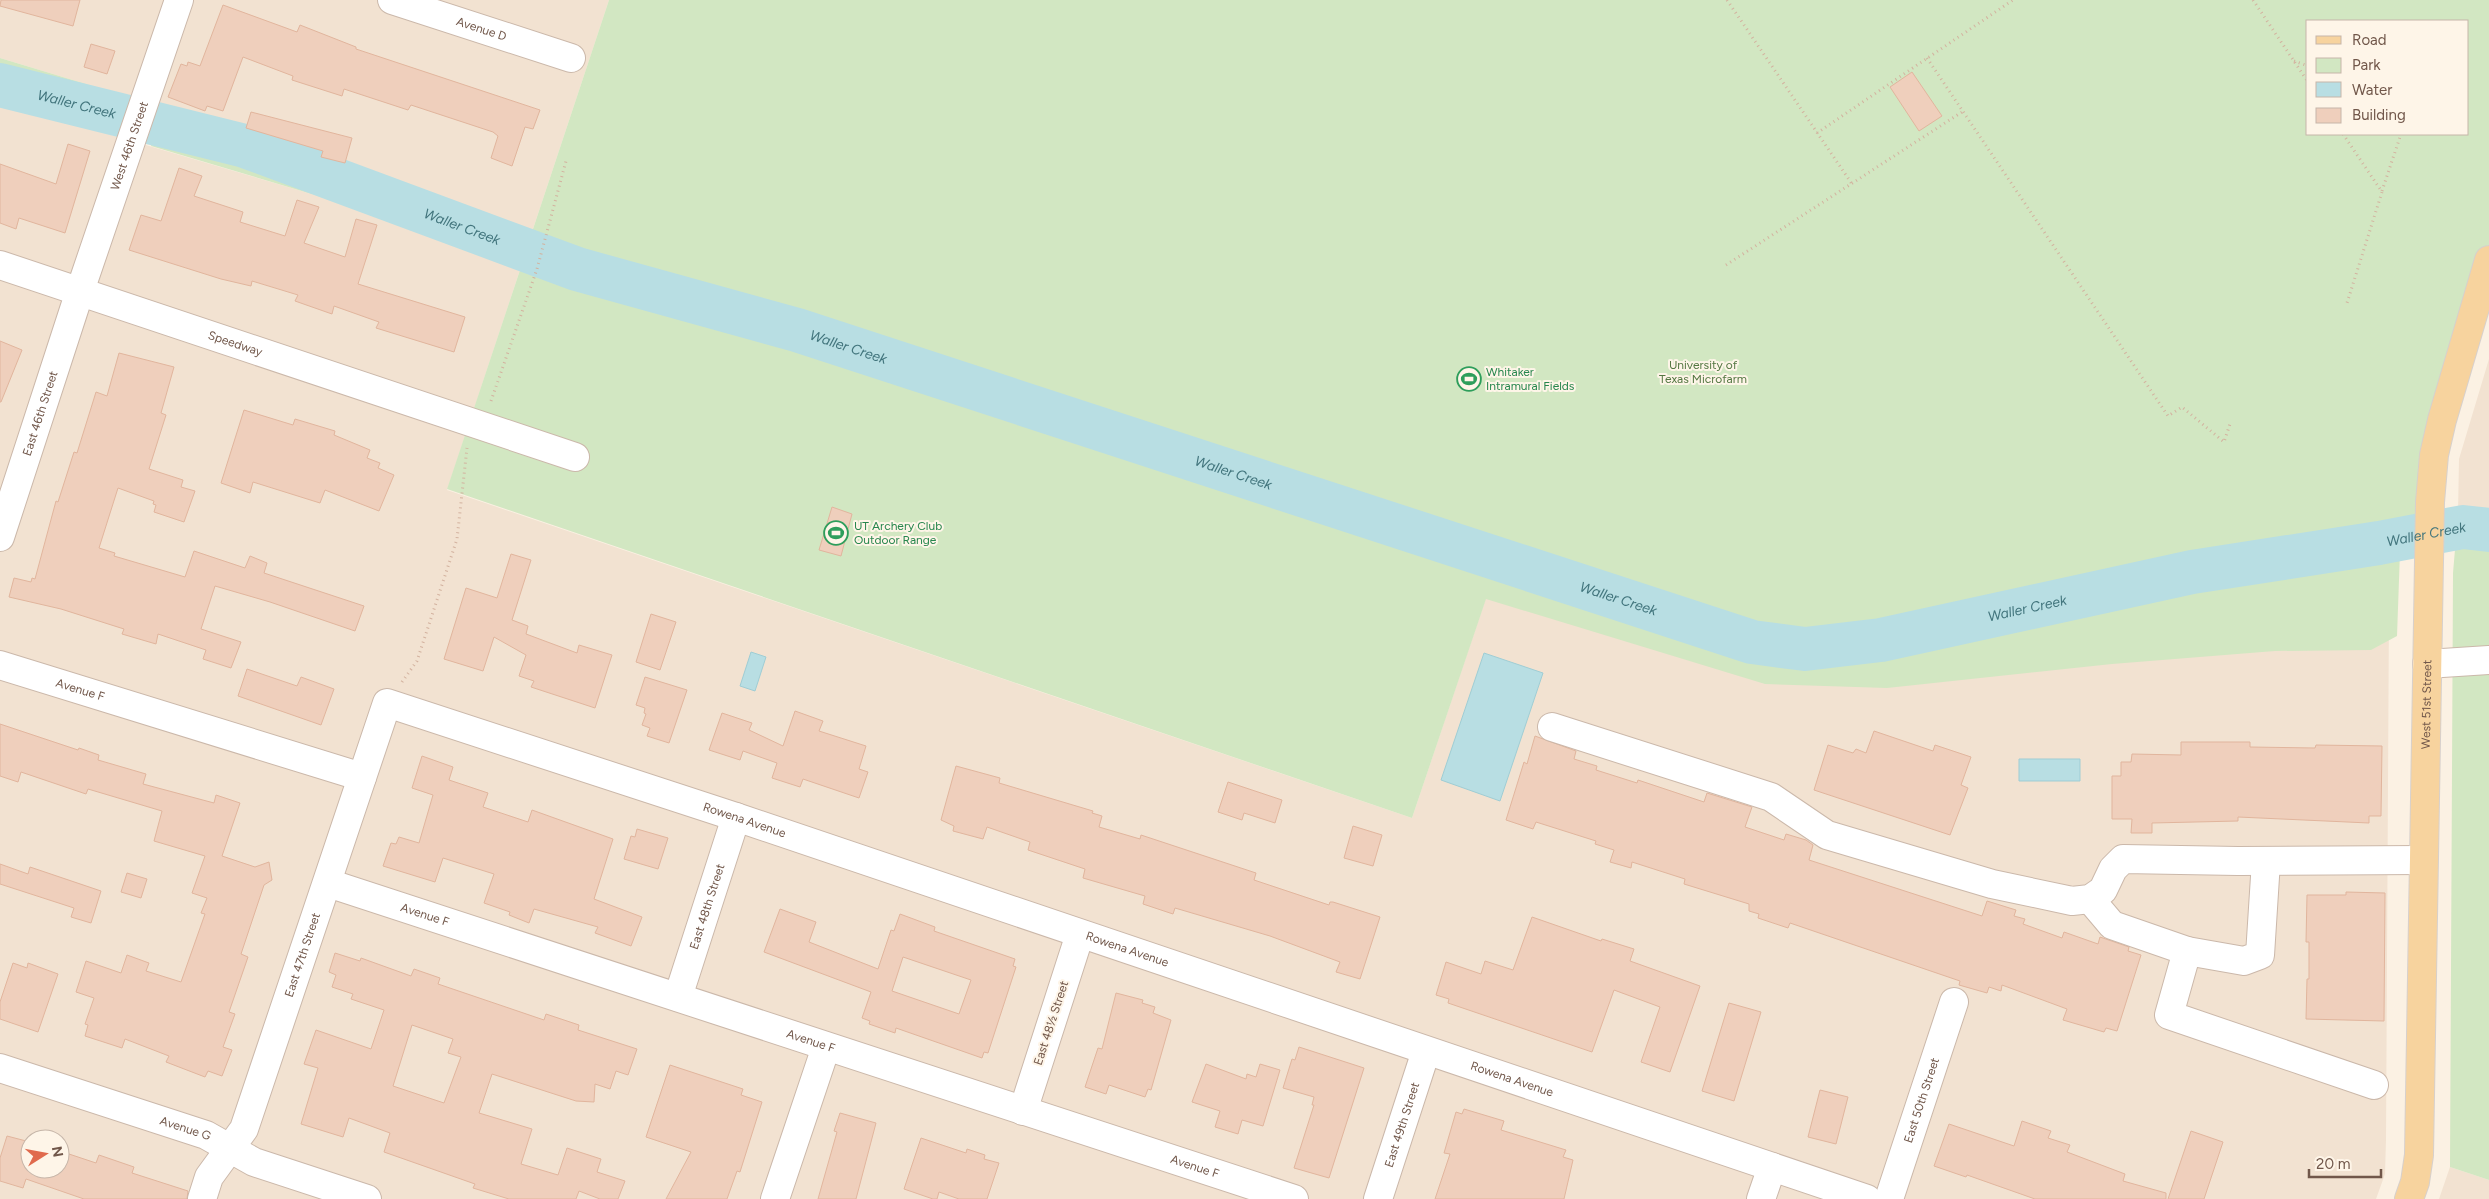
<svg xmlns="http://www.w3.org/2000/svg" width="2489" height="1199" viewBox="0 0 2489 1199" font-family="Figtree,sans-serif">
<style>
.residential{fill:#f2e2d1;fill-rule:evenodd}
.green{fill:#d2e7c2;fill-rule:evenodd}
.water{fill:#b8dee3;stroke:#9fcdd4}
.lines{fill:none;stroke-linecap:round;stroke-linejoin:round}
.river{stroke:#b8dee3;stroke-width:44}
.building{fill:#efcfbc;stroke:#e1b59d;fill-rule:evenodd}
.minor-casing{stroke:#cbb8aa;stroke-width:30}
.major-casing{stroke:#d7d0cc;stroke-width:30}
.path{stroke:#d3b29f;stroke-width:3;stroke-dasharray:1 4;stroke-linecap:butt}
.minor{stroke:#fff;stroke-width:28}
.major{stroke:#f7d39e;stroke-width:28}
.labels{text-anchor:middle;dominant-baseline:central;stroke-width:4;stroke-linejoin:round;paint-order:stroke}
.street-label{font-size:12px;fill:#71574a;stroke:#fef5e8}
.park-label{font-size:12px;fill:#547742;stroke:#fef5e8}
.leisure-label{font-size:12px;fill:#27864d;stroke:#fef5e8;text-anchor:start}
.water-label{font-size:14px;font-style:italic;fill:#42757d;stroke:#fef5e8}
</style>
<rect width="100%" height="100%" fill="#fbf1e3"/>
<!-- residential -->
<path class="residential" d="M0,0H609L531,235L175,111L0,58Z
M0,102L315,195L520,270L447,490L1412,818L1499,559L2389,607L2386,1140L2385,1174L2376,1199H0ZM30,1139H60V1169H30Z
M2489,359V517L2458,514L2459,459Z
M2450,1167L2489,1180V1199H2439Z"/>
<!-- green -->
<path class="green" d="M609,0H2489V260L2442,420L2430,564L2400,552L2397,636L2371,650L2275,651L2112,664L1887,688L1765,684L1486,599L1412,818L447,489L520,270L315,195L151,146L162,107L531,235ZM2308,21H2468V134H2308Z
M0,58L129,97L117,135L0,102Z
M2458,514L2489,517V1180L2450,1167L2453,573Z"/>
<!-- water -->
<path class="water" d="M751,652L766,657L755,691L740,686Z
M1484,653L1543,673L1500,801L1441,780Z
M2019,759H2080V781H2019Z"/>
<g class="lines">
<!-- river -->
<path class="river" id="s1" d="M0,85L245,146L577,269L797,330L1752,642L1805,649L1881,640L2192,572L2379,543L2463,527L2489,530"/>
</g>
<!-- building -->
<path class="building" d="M1,0H80L73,26L0,6Z
M223,5L297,32L300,25L356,47V49L540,110L533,129L525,127L512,166L491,158L498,136L493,132L411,105L408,110L344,89L342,96L292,80L293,76L243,57L223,111L207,106L205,111L168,97L181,64L187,66L188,62L200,66Z
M91,44L115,51L107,74L84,67Z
M1912,72L1942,116L1919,131L1890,87Z
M251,112L352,138L345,163L321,157L323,151L246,128Z
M68,144L90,151L65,233L19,218L16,229L0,223V164L56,184Z
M179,168L202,176L194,196L243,212L240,222L285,236L297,200L319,207L304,243L345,257L356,219L377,225L358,284L465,317L454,352L376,328L379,322L334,306L332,314L295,301L298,295L252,281L251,286L221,279L129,250L141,215L161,221Z
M0,341L22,350L1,402H0Z
M119,353L174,367L161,413L166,415L149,469L183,480L181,487L195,491L184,522L154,512L156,505L153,504L154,501L118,488L99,548L115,553L114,556L185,577L194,551L245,568L250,556L267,563L264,573L364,606L355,631L270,602L215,586L201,629L241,642L231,668L203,659L206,650L158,634L156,644L122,634L124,629L61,609L9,597L14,578L31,582L32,578L35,579L56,501L58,502L74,452L77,453L96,392L107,396Z
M244,410L293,425L295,419L335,431L334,435L370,450L367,458L380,463L378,468L394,475L379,511L325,490L320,503L253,482L250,493L221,483Z
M832,507L852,514L841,556L819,550Z
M511,554L531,560L512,620L528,626L526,634L577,653L579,645L612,655L595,708L531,687L534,681L519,676L526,655L494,637L483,671L444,659L466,588L497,598Z
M651,614L676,622L660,670L636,662Z
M247,669L297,686L301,677L334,689L321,725L238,696Z
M645,677L687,690L669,743L647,736L650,728L642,725L646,714L644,713L645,708L636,705Z
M795,711L823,721L819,731L866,746L859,769L868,772L859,798L803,779L800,787L772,778L777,763L743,751L740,760L709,750L722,713L752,723L749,730L783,746Z
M0,724L78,750L79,748L99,755L98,760L146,774L143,784L214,803L216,795L240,803L222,856L255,867L269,862L272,880L264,885L241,954L248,957L229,1012L235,1014L223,1047L232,1050L222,1076L208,1071L205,1077L166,1062L169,1056L125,1039L122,1048L85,1036L88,1025L85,1024L94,998L76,992L86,961L121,973L127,955L149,963L146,971L181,982L205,914L201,913L207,898L192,893L205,856L154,841L162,811L88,789L86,794L21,772L18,782L0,776Z
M1874,731L1933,751L1935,745L1971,757L1961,785L1968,788L1950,835L1814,790L1828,745L1853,753L1856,749L1866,753Z
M1535,736L1576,751L1574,759L1597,766L1596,770L1637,783L1638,780L1704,802L1707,793L1752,807L1745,827L1784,840L1786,834L1806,840L1813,845L1809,860L1982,916L1987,901L2016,910L2014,916L2025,919L2023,924L2062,938L2064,932L2098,944L2100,937L2129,947L2128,951L2141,955L2117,1031L2106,1028L2104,1032L2063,1020L2067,1009L2002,985L2001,991L1989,987L1987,993L1959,985L1960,981L1790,923L1788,928L1758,918L1759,914L1749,911V904L1684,884L1685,879L1632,862L1631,868L1610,862L1614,850L1595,844L1596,841L1536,822L1533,829L1506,820L1524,762L1527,764Z
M2181,742H2250V747L2315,748L2316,745L2382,746L2381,816H2369V823L2238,817V821L2152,823V833H2131L2132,819H2112V776H2121V762H2131L2132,754L2181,755Z
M422,756L453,767L449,780L488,793L483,807L528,822L532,810L613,839L594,899L642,917L631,946L595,933L598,927L534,909L529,923L509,915L510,912L484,903L494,874L443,858L435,882L383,866L391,843L396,844L399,837L419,843L433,795L412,788Z
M956,766L1000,778L999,783L1093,811L1092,813L1102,816L1099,827L1140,839L1141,835L1256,873L1254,880L1329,905L1330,902H1333L1380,917L1360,979L1336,972L1340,962L1270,936L1175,908L1173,914L1143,904L1145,896L1083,878L1085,869L1028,850L1030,842L987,827L983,839L953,831L954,826L941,820Z
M1228,782L1282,800L1275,823L1244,813L1242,820L1218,812Z
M1353,826L1382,835L1373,866L1344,858Z
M637,829L668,838L658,869L624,859L631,836L635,837Z
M0,864L28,874L30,867L101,891L91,923L71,917L74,908L0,884Z
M127,873L147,879L141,898L121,892Z
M2346,892L2385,893L2384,1021L2306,1019L2307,979H2309V942H2306L2307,895H2346Z
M780,909L816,922L809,942L878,969L891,930L894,931L900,914L935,927L934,931L1015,959L1013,966L1016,967L988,1053L984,1052L982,1058L896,1028L895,1033L869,1024L870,1021L862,1018L871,992L764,952ZM903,957L971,980L959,1014L892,991Z
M1532,917L1601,941L1602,939L1634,949L1630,961L1700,986L1670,1072L1641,1062L1660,1007L1614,990L1592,1052L1448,1003L1449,999L1436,995L1446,962L1481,974L1485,961L1513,970Z
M335,953L360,961L361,958L411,976L414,969L440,978L438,984L544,1020L546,1014L579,1025L578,1030L637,1049L628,1075L616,1071L610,1089L595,1084L594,1102L576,1101L492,1074L479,1113L532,1129L521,1164L558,1175L567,1148L601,1159L597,1172L625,1181L618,1199H600L579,1191L576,1199H509L473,1188L475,1184L384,1152L390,1133L349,1118L343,1137L301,1124L318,1068L304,1064L316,1030L371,1049L384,1010L351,999L353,994L332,987L336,975L329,972ZM412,1025L453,1039L448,1053L461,1057L444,1103L393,1086Z
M13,963L27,968L28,963L58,974L38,1032L0,1019V1002Z
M1116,993L1143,1000L1142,1003L1155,1007L1153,1013L1171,1020L1151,1090L1148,1089L1145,1097L1109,1085L1106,1094L1085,1087L1098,1048L1102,1049Z
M1729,1003L1761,1012L1734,1101L1702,1091Z
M1299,1047L1364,1068L1329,1178L1294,1168L1314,1105H1312L1314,1097L1283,1088L1292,1059L1295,1060Z
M1206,1064L1246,1079L1247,1074L1256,1077L1260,1064L1280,1070L1263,1126L1242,1120L1238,1134L1215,1127L1220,1111L1192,1102Z
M670,1065L743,1089L741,1095L762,1102L740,1172L737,1171L727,1199H666L691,1152L646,1137Z
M1820,1090L1848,1097L1836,1144L1808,1137Z
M1464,1109L1504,1121L1501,1130L1566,1150L1563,1157L1573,1160L1564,1199H1435L1450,1154L1444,1153L1456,1112L1462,1114Z
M840,1113L876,1123L856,1199H818L837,1132L834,1131Z
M2022,1121L2051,1131L2048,1138L2070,1145L2067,1152L2125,1174L2123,1181L2166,1193V1199H2035L1967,1175L1966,1177L1934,1166L1949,1124L2014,1146Z
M2191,1131L2223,1142L2204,1199H2168Z
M7,1136L30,1142V1169H60V1151L96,1163L99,1155L134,1167L132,1173L188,1191L187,1199H84L26,1179L23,1188L0,1181V1158Z
M921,1138L966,1153L967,1149L985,1155L984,1159L999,1163L987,1199H959L939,1192L937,1199H933L904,1189Z"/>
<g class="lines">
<!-- minor casing -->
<g class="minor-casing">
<g id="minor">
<path id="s2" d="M392,0L571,58"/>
<path id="s3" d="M0,265L575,457"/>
<path id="s4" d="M0,537L80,291L179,0"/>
<path d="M2427,664L2489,660"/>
<path id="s5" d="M0,665L362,777"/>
<path d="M1552,727L1771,797L1827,835L1992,884L2072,901L2090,899L2103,890L2113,869L2123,859L2238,861L2423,860"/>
<path id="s6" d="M328,883L1294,1199"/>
<path d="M2090,899L2112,925L2187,951L2169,1015L2374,1085"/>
<path d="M2187,951L2244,961L2260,955L2266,861"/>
<path id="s7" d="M678,997L736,817"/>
<path id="s8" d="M0,1068L206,1135L254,1162L367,1199"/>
<path d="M1023,1111L1080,934"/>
<path id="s9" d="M202,1199L209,1177L244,1129L387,703L736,817L1867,1199"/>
<path d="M775,1199L826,1047"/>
<path id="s10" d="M1378,1199L1426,1051"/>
<path d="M1761,1199L1772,1167"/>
<path id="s11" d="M1889,1199L1954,1002"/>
</g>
</g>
<!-- major casing -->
<g class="major-casing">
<g id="major">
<path id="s12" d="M2409,1199L2415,1182L2419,1155L2430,502L2434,455L2442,420L2489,260"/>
</g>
</g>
<!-- path -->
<path class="path" d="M1727,0L1852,184
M2253,0L2308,82
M1927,58L2168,416L2182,407L2224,442L2231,421
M2294,61L2308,66
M1817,133L2013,0
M2343,134L2382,192L2347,303
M2382,191L2401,134
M1726,265L1962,112
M491,401L537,269L566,161
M402,682L417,661L457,539L467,448"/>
<!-- minor -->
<use href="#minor" class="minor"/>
<!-- major -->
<use href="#major" class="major"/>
</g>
<!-- icons -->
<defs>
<g id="stadium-ring" transform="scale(1.25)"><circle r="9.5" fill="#fef5e8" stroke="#2e9e5b" stroke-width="1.5"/><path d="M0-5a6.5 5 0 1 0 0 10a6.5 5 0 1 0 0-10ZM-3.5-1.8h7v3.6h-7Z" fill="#2e9e5b"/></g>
</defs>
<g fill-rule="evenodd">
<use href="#stadium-ring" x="1469" y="379"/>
<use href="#stadium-ring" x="836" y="533"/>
</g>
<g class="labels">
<!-- street labels -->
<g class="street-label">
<text stroke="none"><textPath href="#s2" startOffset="94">Avenue D</textPath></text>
<text stroke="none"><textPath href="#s4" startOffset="412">West 46th Street</textPath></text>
<text stroke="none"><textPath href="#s3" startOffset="248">Speedway</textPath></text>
<text stroke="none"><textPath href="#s4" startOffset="130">East 46th Street</textPath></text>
<text stroke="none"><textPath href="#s5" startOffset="84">Avenue F</textPath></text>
<text stroke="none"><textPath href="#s12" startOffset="496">West 51st Street</textPath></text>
<text stroke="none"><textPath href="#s9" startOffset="908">Rowena Avenue</textPath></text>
<text stroke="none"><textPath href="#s7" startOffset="95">East 48th Street</textPath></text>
<text stroke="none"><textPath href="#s6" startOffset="102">Avenue F</textPath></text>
<text stroke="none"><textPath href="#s9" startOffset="1312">Rowena Avenue</textPath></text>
<text stroke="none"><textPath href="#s9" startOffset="266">East 47th Street</textPath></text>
<text transform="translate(1051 1023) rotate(-72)">East 48½ Street</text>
<text stroke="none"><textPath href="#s6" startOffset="508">Avenue F</textPath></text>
<text stroke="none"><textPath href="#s9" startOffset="1718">Rowena Avenue</textPath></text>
<text stroke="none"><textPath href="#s11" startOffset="104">East 50th Street</textPath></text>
<text stroke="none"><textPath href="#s10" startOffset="78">East 49th Street</textPath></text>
<text stroke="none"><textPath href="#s8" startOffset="195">Avenue G</textPath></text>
<text stroke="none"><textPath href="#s6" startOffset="912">Avenue F</textPath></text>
</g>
<!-- park labels -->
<g class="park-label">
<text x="1703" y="365">University of<tspan x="1703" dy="14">Texas Microfarm</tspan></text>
</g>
<!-- leisure labels -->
<g class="leisure-label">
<text x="1486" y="372">Whitaker<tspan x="1486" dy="14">Intramural Fields</tspan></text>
<text x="854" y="526">UT Archery Club<tspan x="854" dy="14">Outdoor Range</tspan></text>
</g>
<!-- water labels -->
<g class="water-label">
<text stroke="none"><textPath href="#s1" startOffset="79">Waller Creek</textPath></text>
<text stroke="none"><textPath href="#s1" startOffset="484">Waller Creek</textPath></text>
<text stroke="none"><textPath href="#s1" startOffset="889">Waller Creek</textPath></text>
<text stroke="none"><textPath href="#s1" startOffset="1294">Waller Creek</textPath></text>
<text stroke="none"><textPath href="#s1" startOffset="2525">Waller Creek</textPath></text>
<text stroke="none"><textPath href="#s1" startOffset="1699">Waller Creek</textPath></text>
<text stroke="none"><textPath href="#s1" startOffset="2119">Waller Creek</textPath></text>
</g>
</g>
<!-- legend -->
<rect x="2306" y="20" width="162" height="115" fill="#fef5e8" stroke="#c6b6a9"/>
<rect x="2316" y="36" width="25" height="8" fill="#f7d39e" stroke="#c6b6a9"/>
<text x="2352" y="45" font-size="15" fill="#71574a">Road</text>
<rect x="2316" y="58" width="25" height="15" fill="#d2e7c2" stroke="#c6b6a9"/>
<text x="2352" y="70" font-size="15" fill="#71574a">Park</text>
<rect x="2316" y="82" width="25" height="15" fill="#b8dee3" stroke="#c6b6a9"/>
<text x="2352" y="95" font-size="15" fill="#71574a">Water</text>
<rect x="2316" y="108" width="25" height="15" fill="#efcfbc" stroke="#c6b6a9"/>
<text x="2352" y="120" font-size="15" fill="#71574a">Building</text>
<!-- north arrow -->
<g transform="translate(45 1154) rotate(79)"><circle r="24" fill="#fef5e8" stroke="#c6b6a9"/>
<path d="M0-4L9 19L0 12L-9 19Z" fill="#e06a4d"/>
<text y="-8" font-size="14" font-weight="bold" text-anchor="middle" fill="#71574a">N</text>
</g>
<!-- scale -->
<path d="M2309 1169v8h72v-8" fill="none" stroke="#71574a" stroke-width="2.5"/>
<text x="2316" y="1169" font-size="15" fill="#71574a" stroke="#fef5e8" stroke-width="4" paint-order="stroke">20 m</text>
</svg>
